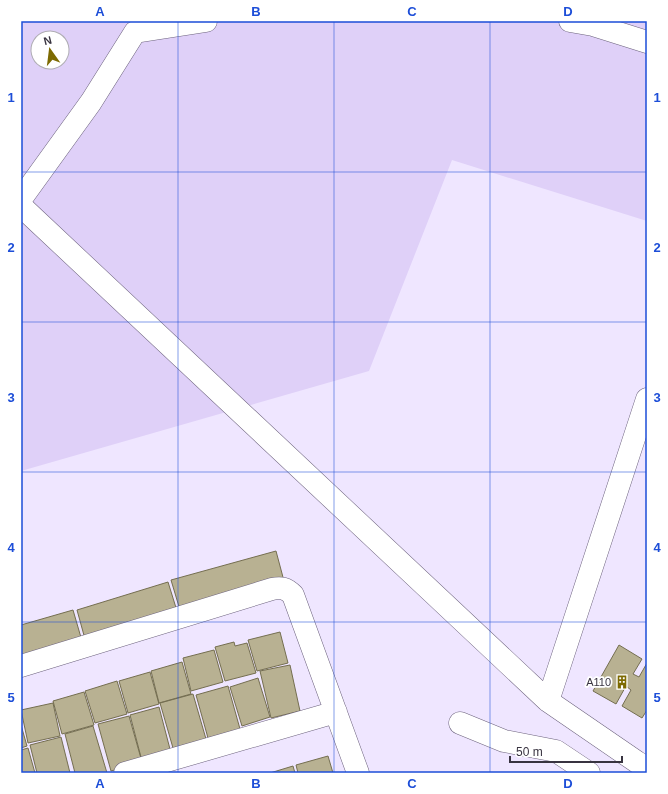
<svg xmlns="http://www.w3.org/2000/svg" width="668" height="794" viewBox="0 0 668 794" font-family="Helvetica,sans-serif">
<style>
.green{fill:#dfd0f8;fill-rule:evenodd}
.building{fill:#b8b192;stroke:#746e50}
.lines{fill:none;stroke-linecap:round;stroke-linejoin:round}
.minor-casing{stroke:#6c627d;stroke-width:23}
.minor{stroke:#fff;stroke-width:22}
.grid{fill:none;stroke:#1d4ed8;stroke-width:1;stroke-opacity:0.55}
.labels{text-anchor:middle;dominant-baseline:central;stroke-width:3.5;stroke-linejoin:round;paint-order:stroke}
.poi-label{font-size:11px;fill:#383340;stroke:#fff;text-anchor:end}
.neatline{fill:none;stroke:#1d4ed8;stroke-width:1.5}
.grid-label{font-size:13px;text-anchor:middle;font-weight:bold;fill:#1d4ed8}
</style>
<rect width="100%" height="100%" fill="#efe6ff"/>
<!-- green -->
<path class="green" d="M21,21H647V221L452,160L369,371L21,471ZM38,38H62V62H38Z"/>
<!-- building -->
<path class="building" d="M276,551L284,581L180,610L171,580Z
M168,582L177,611L85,639L77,610Z
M73,610L82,641L21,658V625Z
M280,632L288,663L257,671L248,640Z
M234,642L235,646L247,643L256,673L225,681L215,647Z
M619,645L642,659L633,674L639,677L647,663V710L642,718L622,706L631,690L626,686L616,704L593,691Z
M214,650L223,682L191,691L183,658Z
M182,662L191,694L159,703L151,671Z
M290,665L300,711L271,718L260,671Z
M150,672L159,704L128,713L119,681Z
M258,678L270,717L242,726L230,687Z
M117,681L127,714L95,723L85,691Z
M228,686L240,729L208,738L196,695Z
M84,692L94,725L62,734L53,701Z
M193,694L206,739L173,748L160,703Z
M53,703L60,736L28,743L21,710Z
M159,707L171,753L142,761L130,715Z
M129,716L142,762L111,771L98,724Z
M21,725L27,746L21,748Z
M93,726L107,773H75L65,734Z
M61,737L70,773H37L30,745Z
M28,748L35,773H21V750Z
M328,756L333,773H298L296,765Z
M293,766L295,773H270Z"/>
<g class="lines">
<!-- minor casing -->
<g class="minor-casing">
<path id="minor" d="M570,21L593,25L647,42
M21,199L91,102L135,32L206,21
M21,206L548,701L637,762L647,768
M21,666L272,589C281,587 286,588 293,595L358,773
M548,701L647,399
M460,723L504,741L556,751L589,773
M125,773L336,712"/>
</g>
<!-- minor -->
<use href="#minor" class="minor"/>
</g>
<!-- grid -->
<path class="grid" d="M178,21V773M334,21V773M490,21V773M21,172H647M21,322H647M21,472H647M21,622H647"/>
<!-- icons -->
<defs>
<g id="building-bare" transform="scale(1.08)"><path d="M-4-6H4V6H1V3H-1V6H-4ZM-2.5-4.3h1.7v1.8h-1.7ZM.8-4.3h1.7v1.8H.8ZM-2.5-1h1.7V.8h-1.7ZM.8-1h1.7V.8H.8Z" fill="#7d6a02" stroke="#fff" stroke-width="2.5" paint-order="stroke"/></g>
</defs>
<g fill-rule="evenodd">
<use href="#building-bare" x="622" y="682"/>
</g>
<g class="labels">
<!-- poi labels -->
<g class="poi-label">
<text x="611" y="682">A110</text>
</g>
</g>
<!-- border -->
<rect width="668" height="794" fill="none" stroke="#ffffff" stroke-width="44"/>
<!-- north arrow -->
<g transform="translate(50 50) rotate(346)"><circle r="19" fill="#ffffff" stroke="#afadb3"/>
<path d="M0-3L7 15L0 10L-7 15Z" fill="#7d6a02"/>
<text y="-6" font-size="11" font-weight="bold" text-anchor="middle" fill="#383340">N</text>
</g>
<!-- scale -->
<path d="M510 756v6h112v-6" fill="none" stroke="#383340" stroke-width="2"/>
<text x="516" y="756" font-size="12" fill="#383340" stroke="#ffffff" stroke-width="3" paint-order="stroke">50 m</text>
<rect x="22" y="22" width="624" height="750" class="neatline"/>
<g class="grid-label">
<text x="100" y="16">A</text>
<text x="256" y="16">B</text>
<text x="412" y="16">C</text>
<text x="568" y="16">D</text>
<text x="11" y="102">1</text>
<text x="657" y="102">1</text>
<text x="11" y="252">2</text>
<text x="657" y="252">2</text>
<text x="11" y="402">3</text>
<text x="657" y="402">3</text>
<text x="11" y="552">4</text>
<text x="657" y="552">4</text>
<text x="11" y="702">5</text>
<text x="657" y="702">5</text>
<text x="100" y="788">A</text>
<text x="256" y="788">B</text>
<text x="412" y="788">C</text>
<text x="568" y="788">D</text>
</g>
</svg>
